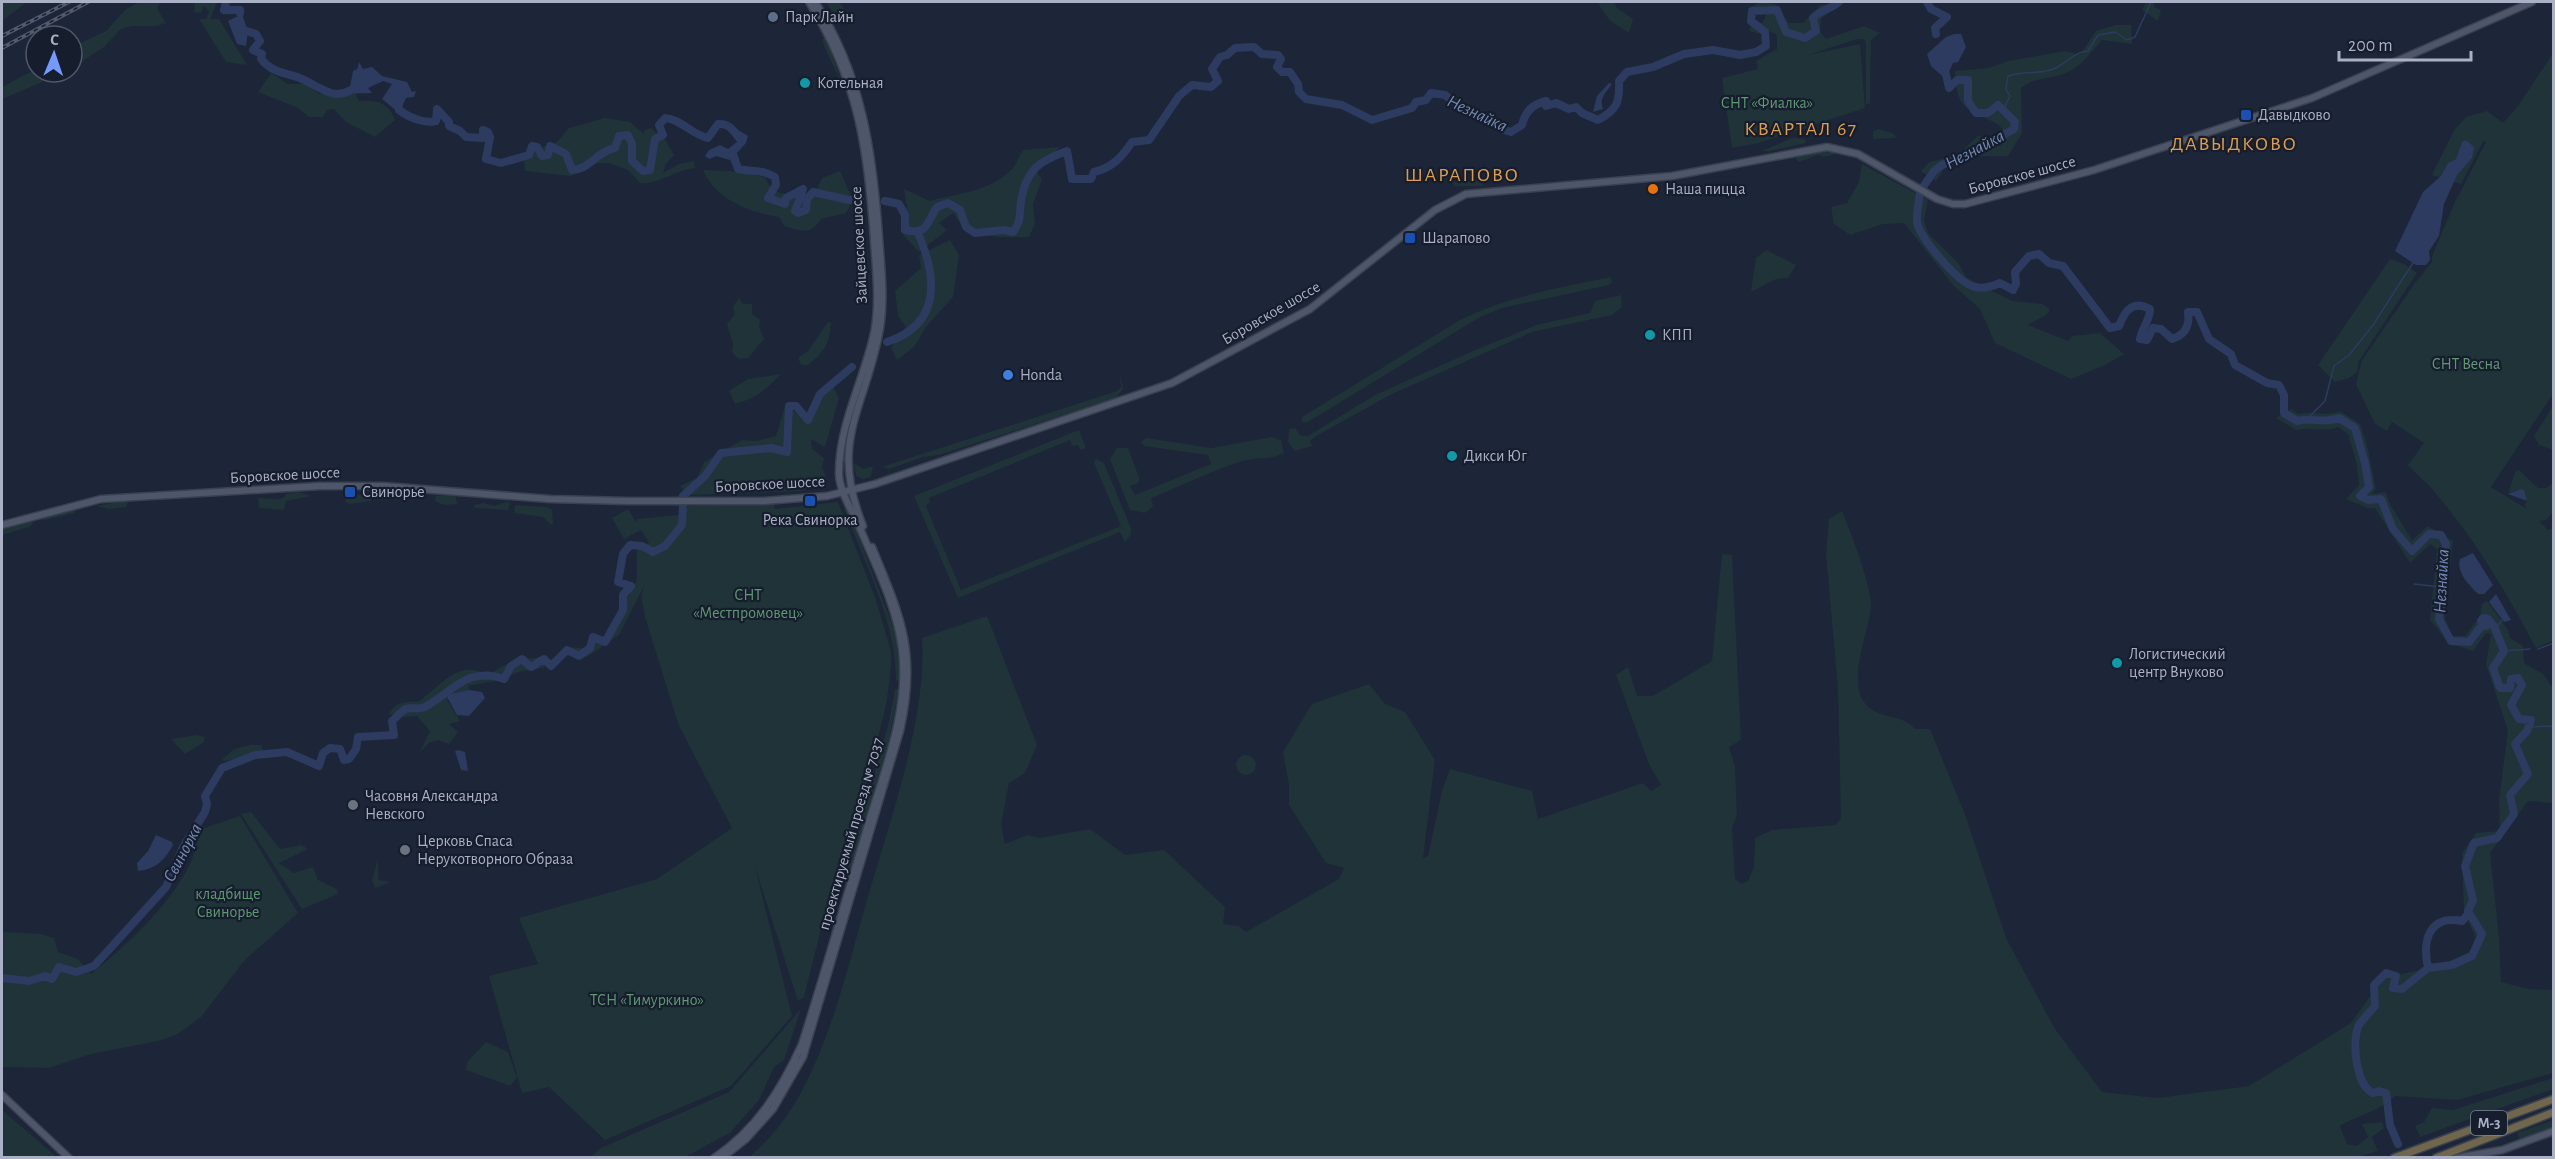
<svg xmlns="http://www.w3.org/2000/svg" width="2555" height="1159" viewBox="0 0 2555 1159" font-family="'Alegreya Sans',sans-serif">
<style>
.green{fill:#1f3339}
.water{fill:#2c3b5f}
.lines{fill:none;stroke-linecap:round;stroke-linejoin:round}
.stream{stroke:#2c3b5f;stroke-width:1.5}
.river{stroke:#2c3b5f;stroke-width:8}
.major-casing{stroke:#3a4151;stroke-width:9}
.highway-casing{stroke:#383f4f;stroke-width:10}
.major{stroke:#4e5669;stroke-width:6}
.highway{stroke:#6f664c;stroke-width:7}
.rail-casing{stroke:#525a70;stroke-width:4}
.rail{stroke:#161d2c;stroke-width:1.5;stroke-dasharray:4.5;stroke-linecap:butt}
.service-dot{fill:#5c6f8a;stroke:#161d2c;stroke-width:2}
.culture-dot{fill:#0f9aa8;stroke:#161d2c;stroke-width:2}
.transit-dot{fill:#1a4fb4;stroke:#161d2c;stroke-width:2}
.food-dot{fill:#e8710a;stroke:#161d2c;stroke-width:2}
.shop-dot{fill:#3f7fe0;stroke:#161d2c;stroke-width:2}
.worship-dot{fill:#6b7280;stroke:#161d2c;stroke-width:2}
.labels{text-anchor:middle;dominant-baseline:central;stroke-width:4.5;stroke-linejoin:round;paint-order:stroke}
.shield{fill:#161d2c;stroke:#7e8598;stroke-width:1.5}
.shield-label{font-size:15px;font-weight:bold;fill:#aab1c6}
.poi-label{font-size:16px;fill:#aab1c6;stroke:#161d2c;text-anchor:start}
.park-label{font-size:16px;fill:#609873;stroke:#161d2c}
.street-label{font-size:16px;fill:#aab1c6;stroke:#161d2c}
.water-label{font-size:18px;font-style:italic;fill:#768ab6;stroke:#161d2c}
.quarter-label{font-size:20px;letter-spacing:1.5px;fill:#de9d4c;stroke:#161d2c}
</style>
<rect width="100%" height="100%" fill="#1d2538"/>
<!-- green -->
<path class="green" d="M2,2H27L2,21Z
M140,2H161L157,8L166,23L157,26H132L121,29L104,47L72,68V47L106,31L126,9Z
M195,2H217L210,19H219L247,65L226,62L199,19H206L209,12L204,6L201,13L194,12Z
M826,2H839L847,12L836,18Z
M1597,2H1614L1617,8L1633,19L1629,33L1610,21Z
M1760,2L1775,4L1789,23H1803L1820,5L1841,2L1821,19L1820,32L1826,39L1864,26L1880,33L1871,40L1870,103L1867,105L1866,103V44L1864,39H1857L1808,55L1860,44L1865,108L1759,143L1732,148L1722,78L1758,69L1756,61L1777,49V35L1769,31L1761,34L1749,31L1752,23H1762L1768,12L1757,7L1749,8Z
M2146,2H2154V7L2161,10L2158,21L2142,10Z
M2116,25H2131L2132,44L2102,40C2094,49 2085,61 2075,68C2059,80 2037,75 2021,88L2022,133L2008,156H1967L1964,149L1978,136L1992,137L2003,130C1998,123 1995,123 1987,119C1959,107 1957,101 1955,71L1989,68L2008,61L2066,51L2080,55L2096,31Z
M826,38L845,91L824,46L822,39Z
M2553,53V394L2491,487L2527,509L2525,505L2527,501L2521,489L2508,494L2515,472L2519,470L2538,488H2546L2553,483V512L2546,520L2539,521L2548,530L2553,528V641L2536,648C2507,594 2477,542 2437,495C2429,484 2417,475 2408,465L2424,443L2392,422L2387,431L2375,424L2356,384L2362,360L2415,283L2432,262V256L2454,204L2486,142L2484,140L2461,184L2432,175L2455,129L2466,117L2487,111L2503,123L2518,106Z
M36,69V72H66L2,99V87Z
M271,73L288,84H306L319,94L355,93L359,101C377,100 388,102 395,120L375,137L346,122L334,109L327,110L323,117H309L298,108L258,92Z
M605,118L630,122L644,134L645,130L651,128L666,141L674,155L665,165L663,173L679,164L694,161L695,168C675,170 660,184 640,183L628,170L609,163H595L571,176L525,171L523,154L557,142L569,128Z
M1879,129L1894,134L1896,138L1873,139V131Z
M1792,138L1805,139L1806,143L1770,151H1762Z
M1059,147L1049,161L1035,170L1042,179L1033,204L1035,224L1029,237H998L966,232L953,213L939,223L947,230L919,252L904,236L907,207L904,189L930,201C957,193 990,192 1011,170C1016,165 1019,156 1023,150Z
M1829,151L1836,154L1824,157L1818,155L1799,162L1796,159L1797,156Z
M1952,157L1936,181L1921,171L1929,162Z
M1862,164L1928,200L1924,220L1928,233L1958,263L1967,278L2012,301L2043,304L2050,310L2046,315L2028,325L2068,341L2072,336L2100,333L2124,354L2103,366L2071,379L1995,343L1980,309L1953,285L1904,223L1883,224L1850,235L1834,224L1831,207L1847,203L1859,182Z
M703,170L731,171L765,177C774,200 796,195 816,191L822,178L840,171L853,200L846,213L821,219C811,236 800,231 784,226L779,217C750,213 715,199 703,170Z
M1479,181L1485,186H1455L1452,182Z
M950,240L959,255L953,297L926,327L915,346L897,360L891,347L906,327L898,316L895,291L921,268L919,255Z
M1766,250L1796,265L1788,278L1776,279L1751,292L1756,258Z
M2390,259L2404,264L2417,273L2359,361L2357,372L2349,378L2335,382L2318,365Z
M1611,277L1612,282L1609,285L1502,308L1480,317L1308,422H1302V417L1460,320C1509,296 1558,288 1611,277Z
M1621,295L1622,307L1612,315L1532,332L1392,394L1316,436L1310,441L1312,446L1295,451L1288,442L1289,429L1295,428L1301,436H1308L1375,395L1473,351L1536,325L1590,313L1595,301Z
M739,298L743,304H752V314L760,320L759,326L764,339L748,358L739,359L732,353L733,344L727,324L735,314L733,306Z
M828,322L831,323C829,345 825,351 808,365H801L798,358L808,351Z
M1119,371L1123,389L1116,398L939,455L923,457L889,469L882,467L1117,391L1121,387Z
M781,374C767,389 755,399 735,404L729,391L748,379Z
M832,384L839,398L825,447L811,439L812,449L824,458L822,467L827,480L802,491L687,495L680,486L697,478L704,462L742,440L757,441L776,436L785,406L804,417L818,394Z
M2553,406V450L2539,445L2534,436Z
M2291,409L2298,414C2314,410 2325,417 2340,411L2360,424L2366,441L2376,489L2372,494L2386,492L2390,504L2412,540L2428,526L2453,541L2445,618L2452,636H2465L2480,616L2482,604L2487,601L2508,630L2510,638L2523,646L2524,663L2543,674L2553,688V803L2528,801L2490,853L2499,937L2501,982L2529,989L2553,990V1073L2457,1100L2395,1096C2380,1111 2358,1115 2340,1126L2347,1144L2357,1146L2368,1137L2362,1124L2382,1122L2384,1128L2372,1137L2378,1151L2356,1157L748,1158C773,1137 791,1113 806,1083C836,1022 851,955 870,890C892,815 927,715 922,638L987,616L1037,745L1025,773L1009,783L1001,825L1005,844L1028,835L1039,838L1090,829L1125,855L1164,850L1225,907L1223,924L1238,926L1246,932L1339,879L1344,868L1326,863L1289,805V785L1283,752L1312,704L1369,684L1385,704L1405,712L1435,760L1423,858L1428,856L1442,791L1450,769L1532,791L1538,819L1643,783L1651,791L1661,785L1649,764L1616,675L1628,667L1637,696H1653L1712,661L1722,554L1732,555L1741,740L1729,747L1735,767L1737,816L1732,828L1735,879L1742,884L1748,881L1754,867L1755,838L1772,830L1836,825L1841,818L1838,688L1826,553L1829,519L1842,511C1850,530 1873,589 1871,608C1868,632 1848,681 1864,702C1876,720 1902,713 1915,729H1930L1966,817L2006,938L2055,1029L2102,1092L2157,1098L2249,1086L2351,1023L2383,978L2438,966L2480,947L2464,912L2462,853L2476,833L2500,831L2499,799L2508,731L2486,664L2491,634L2486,633L2473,651L2449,643L2430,620L2437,549L2430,544L2410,563L2375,508H2367L2346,499L2359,485L2357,465L2348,434L2338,427C2324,433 2311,426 2296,430L2276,418Z
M1079,430L1086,448L1081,450L1078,445L1073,446L1070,440L929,498L930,502L926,506L961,590L1121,526L1094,463L1096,459L1104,463L1131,528V534L1125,543L1120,532L958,598L914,496Z
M1272,437L1281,440L1284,453C1268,461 1259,456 1242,461C1211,471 1181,486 1151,498L1153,506L1145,513L1130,510L1110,459L1117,448H1128L1139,477L1140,482L1130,486L1135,495L1211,464L1208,455L1144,446L1141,442L1146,438L1212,448Z
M854,463L863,469L873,466L871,477L863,479L856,476Z
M298,492L312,496L286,501L284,510L259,508L258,498L281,499L287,494Z
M356,495H369L371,501L349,504L345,501L346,496Z
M451,495L456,497L457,504L444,505L435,501L436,496Z
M124,501L128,503L126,507L109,509L96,506Z
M506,502L510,503L508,510L475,508L474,505L484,503L494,506Z
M838,502L875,597L891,651V667L887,700L864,797L821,929L804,997L798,1001L755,867L792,1016L731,1086L605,1140L549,1087L522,1093L489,976L538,964L519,918L657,879L732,828L679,726L645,617L641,596L644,586L619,635L587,657L567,655L568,647L583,648L603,638L611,627L637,580V549L649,543L641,530L624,539L612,518L628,509L636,522L637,519L679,515L689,506L767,504H774L775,509Z
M515,505L547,507L552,510L553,523L551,525L543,517L514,513Z
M847,507L896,634L900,679L896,681C896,620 864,563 844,508Z
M76,508L75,513L41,521L46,516Z
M29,521L34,523L29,527L2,535V529Z
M543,657L549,659L544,668L522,671L495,681L468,686L469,690L450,694L447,700L460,721L449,724L458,732L449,744L438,740L429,743L420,752L430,731L417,716L403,717L389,714C396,701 406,702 420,701C439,686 461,657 488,676C505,661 522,659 543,657Z
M895,689H899L888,744L851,868L848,867L889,722Z
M197,735L205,737L203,743L185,754L171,739Z
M250,745H261L264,752L226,761L222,760L234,749Z
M1236 765a10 10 0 1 1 20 0a10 10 0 1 1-20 0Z
M251,812L280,849L302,845L308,849L279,863L294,873L313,867L318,880L337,889L338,894L302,909L241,814Z
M240,816L298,913L244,961L201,1017L176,1035L158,1041L91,1054L49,1068L2,1067V932L41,934L54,938L58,952L78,959L91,974C126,946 170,905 190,864C195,853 197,840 201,829Z
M378,858V880L391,882L375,888L372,881Z
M801,1009L784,1060L774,1067L759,1100L730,1133L685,1157H591L601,1148L729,1092Z
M486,1042L508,1052L517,1078L510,1086L466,1070L467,1062Z
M2553,1078V1089L2420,1137L2415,1126L2424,1122L2432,1108L2453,1110Z
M2,1110L57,1157H2Z
M2553,1120V1128L2520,1140L2517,1133Z"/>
<!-- water -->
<path class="water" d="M241,6L244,8L242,14L248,31L246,46L237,44L228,21L238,16L239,13L234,10Z
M1954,34H1961L1966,47L1958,62L1953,63L1948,74L1949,82L1931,66L1927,54L1946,37Z
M359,62L363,69L372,67L382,76L407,82L412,92L416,91L414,97L406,98L399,113L382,99L392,84L383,81L368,88L372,93L341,94V91L350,87L353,71L357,69Z
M1609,83L1612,84C1605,94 1599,98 1603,109L1593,112L1597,96Z
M735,128L748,136L746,143L737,153L734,167L730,160L716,156L709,159L705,156L709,150L720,145L728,149L738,141L732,130Z
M2466,140L2474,147L2472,158L2457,175L2444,204L2439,236L2429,251L2430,260L2426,265H2416L2395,251L2423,192L2441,176L2448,163L2456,159L2462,142Z
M2521,489L2524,490L2527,501L2508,494Z
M2473,553L2493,585L2484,594H2478C2469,585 2456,572 2460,559Z
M2496,594L2511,620L2504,622L2489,602Z
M2477 622a8 8 0 1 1 16 0a8 8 0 1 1-16 0Z
M469,690L482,692L485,698L469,716L457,715L447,697L450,694Z
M458,750L465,752L468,771L461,770L455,751Z
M156,835L172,842L173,845C165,860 156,869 138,871L137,863L148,851Z"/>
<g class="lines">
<!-- stream -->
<path class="stream" d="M2003,110L2010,96L2006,89L2008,76C2023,71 2038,74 2051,70C2064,66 2073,52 2088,51L2098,35L2115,32L2127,40L2135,37L2151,2
M2308,418L2325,401L2334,366L2349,355L2373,325L2413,263
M2414,584L2441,587
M2495,629L2502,620
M2538,649L2554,643
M2504,651L2530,649
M2529,727L2554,726"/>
<!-- river -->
<path class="river" d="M226,2L224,10H240V13
M1927,2L1931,9L1947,17L1935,28L1936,34
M239,29L256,34L260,41L253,50L262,54L261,59C273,74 286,72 302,79C318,86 333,101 351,90
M398,102L399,110C408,117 424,124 436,121L437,109L449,122V126L460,131L466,137L483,138V130L488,132L490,137L486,159L501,163L529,155L532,146L537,147L542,156L548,155L550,146L566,154L572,170C591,169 597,151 615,148L619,136L628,135L632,144V161L643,171L650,170L655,139L663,135L659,125L665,118C681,119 692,135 708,138L718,124C729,123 733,130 739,138
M733,154L738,169C751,172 763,169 775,177L776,185L768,198L785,204L786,198L803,189L795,211L798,213L806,210L807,199L813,192L849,200H860
M1923,187L1934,171L1942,165L1982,147L2014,129L2015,122L1998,105L1988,113H1976L1968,101V80H1957L1949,88L1945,70
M1920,193C1919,201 1916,214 1917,222C1920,238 1956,280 1972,286C1981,290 1991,287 2000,283L2013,290L2016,284L2015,272L2029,256L2039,254L2049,263L2063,266L2110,328L2119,326C2125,310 2133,300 2150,309C2150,321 2142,327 2140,339L2147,340L2153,328L2161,329L2172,339C2185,335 2190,326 2188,312H2197L2209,339L2231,354L2235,365L2267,383L2279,385L2284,395V413L2297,421C2313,417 2324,424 2339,418L2355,428L2365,463L2369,487L2360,496L2368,500L2381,499L2393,529L2412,551L2429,534L2441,535L2446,544L2439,619L2451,641L2469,642L2483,624V619H2488L2494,626L2504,651L2493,668L2500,688H2510L2511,679L2518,678L2522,685L2511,705L2519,719L2531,720L2527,731L2515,744L2528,774L2510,795L2514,814L2497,838L2474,843L2465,866L2473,900L2468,911L2482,934L2472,956L2452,965L2428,968L2402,989L2393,988L2396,976L2386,973L2374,985L2375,1006C2370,1012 2363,1019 2359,1025C2351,1040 2356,1086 2373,1093L2379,1091L2386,1093L2390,1125L2398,1144
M885,201L899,204L905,215V230C928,235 926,224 937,207L948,203L960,210L966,227L975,233L1004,230L1013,232C1022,221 1019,214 1021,201C1026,170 1039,161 1067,151L1072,179H1091L1094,172C1112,168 1122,157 1132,142L1149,140L1179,96L1192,85L1211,87L1218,81L1212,69L1220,57L1227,55L1235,48L1254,47L1262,54L1278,55L1281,59L1277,67L1282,72H1290L1298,84L1299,92L1306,99L1342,105L1372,120L1412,108L1416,102L1426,100L1431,93L1445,95L1463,109L1492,118L1504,130L1511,132L1522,125C1525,111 1533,104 1546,101V106L1556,103L1569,109L1576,107L1582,113L1598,120C1617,110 1620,102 1619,81L1627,72L1653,67L1684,54L1713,50L1740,55L1756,52L1766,46L1765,32L1751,21L1752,11L1777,10L1786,32L1805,38L1816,31L1813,18C1820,10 1831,9 1839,2
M887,342C942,324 937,277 918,233
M683,496L705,476L721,453L771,448L787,452L789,406H796L808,420L820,394L852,367
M2428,968C2422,940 2429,915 2462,921L2469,913
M2,978L29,981L45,976L52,979L59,967L76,972L94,966L166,887L183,847L205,812L207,804L205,796L222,768L255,755L287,752L319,766L323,753L330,748L340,749L344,760L349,759L356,749L358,737L394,735L392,721C396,718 401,711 406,709C412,707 419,710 425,707C453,691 468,666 504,679L511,666L522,659L531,667L544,659L551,666L567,650L579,656L590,648L593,637L605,642L623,610V595L631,586L618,582L623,554L630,545L642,546L653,552L665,546L682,525L683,506"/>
<!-- major casing -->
<g class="major-casing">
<path id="major" d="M815,2C862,74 873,153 879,237C881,267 885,298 880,328C866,409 828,439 863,526
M2,525L101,499L320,486H383L550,499L627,501H764L827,496L875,484L1172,383L1310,309L1435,210L1466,194L1672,176L1827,147L1858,154L1937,199L1953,204H1965L2094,170L2312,98L2532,2
M2,1095L69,1158
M714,1158C757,1129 781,1090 802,1044C824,975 844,905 865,835C882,776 910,712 902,649C897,607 875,564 859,526C852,511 840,492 839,475C838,426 864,380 874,333C880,302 876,271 874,240C868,150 858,79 809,2
M722,1158L746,1139L773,1109L803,1057L900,731C918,653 901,617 872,547
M2456,1158L2502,1150L2554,1131"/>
</g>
<!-- highway casing -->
<g class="highway-casing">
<path id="highway" d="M2394,1158L2554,1099
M2436,1158L2554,1112"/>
</g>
<!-- major -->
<use href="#major" class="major"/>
<!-- highway -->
<use href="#highway" class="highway"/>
<!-- rail casing -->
<g class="rail-casing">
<path id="rail" d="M2,36L69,2
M2,48L88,2"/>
</g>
<!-- rail -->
<use href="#rail" class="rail"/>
</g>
<!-- markers -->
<circle class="service-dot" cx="773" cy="17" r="6"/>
<g class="culture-dot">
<circle cx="805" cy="83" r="6"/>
<circle cx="1650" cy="335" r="6"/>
<circle cx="1452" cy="456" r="6"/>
<circle cx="2117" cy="663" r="6"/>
</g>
<g class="transit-dot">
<rect x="2240" y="109" width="12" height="12" rx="3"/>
<rect x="1404" y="232" width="12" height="12" rx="3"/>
<rect x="344" y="486" width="12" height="12" rx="3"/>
<rect x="804" y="495" width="12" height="12" rx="3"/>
</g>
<circle class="food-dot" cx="1653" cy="189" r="6"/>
<circle class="shop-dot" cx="1008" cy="375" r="6"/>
<g class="worship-dot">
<circle cx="353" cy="805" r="6"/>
<circle cx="405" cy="850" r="6"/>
</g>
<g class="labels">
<!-- shield labels -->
<rect class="shield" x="2471" y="1111" width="36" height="24" rx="4.5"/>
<g class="shield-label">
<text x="2489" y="1123">М-3</text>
</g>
<!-- poi labels -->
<g class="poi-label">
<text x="785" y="17">Парк Лайн</text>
<text x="817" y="83">Котельная</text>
<text x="2258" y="115">Давыдково</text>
<text x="1665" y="189">Наша пицца</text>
<text x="1422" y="238">Шарапово</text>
<text x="1662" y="335">КПП</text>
<text x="1020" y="375">Honda</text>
<text x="1464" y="456">Дикси Юг</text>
<text x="362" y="492">Свинорье</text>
<text x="810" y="520" text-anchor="middle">Река Свинорка</text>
<text x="2129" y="654">Логистический<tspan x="2129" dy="18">центр Внуково</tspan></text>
<text x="365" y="796">Часовня Александра<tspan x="365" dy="18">Невского</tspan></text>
<text x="417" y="841">Церковь Спаса<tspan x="417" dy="18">Нерукотворного Образа</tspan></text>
</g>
<!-- park labels -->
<g class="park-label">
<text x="1767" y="103">СНТ «Фиалка»</text>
<text x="2466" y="364">СНТ Весна</text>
<text x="748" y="595">СНТ<tspan x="748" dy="18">«Местпромовец»</tspan></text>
<text x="228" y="894">кладбище<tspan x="228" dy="18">Свинорье</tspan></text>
<text x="647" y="1000">ТСН «Тимуркино»</text>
</g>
<!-- street labels -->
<g class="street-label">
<text transform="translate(2022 175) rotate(-15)">Боровское шоссе</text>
<text transform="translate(859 245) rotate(-93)">Зайцевское шоссе</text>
<text transform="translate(1271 313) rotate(-30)">Боровское шоссе</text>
<text transform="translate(285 475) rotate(-3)">Боровское шоссе</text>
<text transform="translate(770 484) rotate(-3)">Боровское шоссе</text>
<text transform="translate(851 834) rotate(-74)">проектируемый проезд № 7037</text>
</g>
<!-- water labels -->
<g class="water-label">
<text transform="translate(1477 114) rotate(25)">Незнайка</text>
<text transform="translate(1975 150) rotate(-28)">Незнайка</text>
<text transform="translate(2442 581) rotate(-87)">Незнайка</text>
<text transform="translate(183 853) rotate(-62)">Свинорка</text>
</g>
<!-- quarter labels -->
<g class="quarter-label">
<text x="1801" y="129">КВАРТАЛ 67</text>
<text x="2234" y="144">ДАВЫДКОВО</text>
<text x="1462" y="175">ШАРАПОВО</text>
</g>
</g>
<!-- border -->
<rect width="2555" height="1159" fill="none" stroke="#aab1c6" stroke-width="6"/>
<!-- north arrow -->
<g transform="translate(54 54) rotate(2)"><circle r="28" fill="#161d2c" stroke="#51586a" stroke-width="1.5"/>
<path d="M0-4.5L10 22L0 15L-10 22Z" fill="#759aff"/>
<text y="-9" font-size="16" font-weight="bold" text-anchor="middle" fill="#aab1c6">С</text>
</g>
<!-- scale -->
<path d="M2339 51v9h132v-9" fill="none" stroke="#aab1c6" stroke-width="3"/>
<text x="2348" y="51" font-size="18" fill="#aab1c6" stroke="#161d2c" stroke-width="4.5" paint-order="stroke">200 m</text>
</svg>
